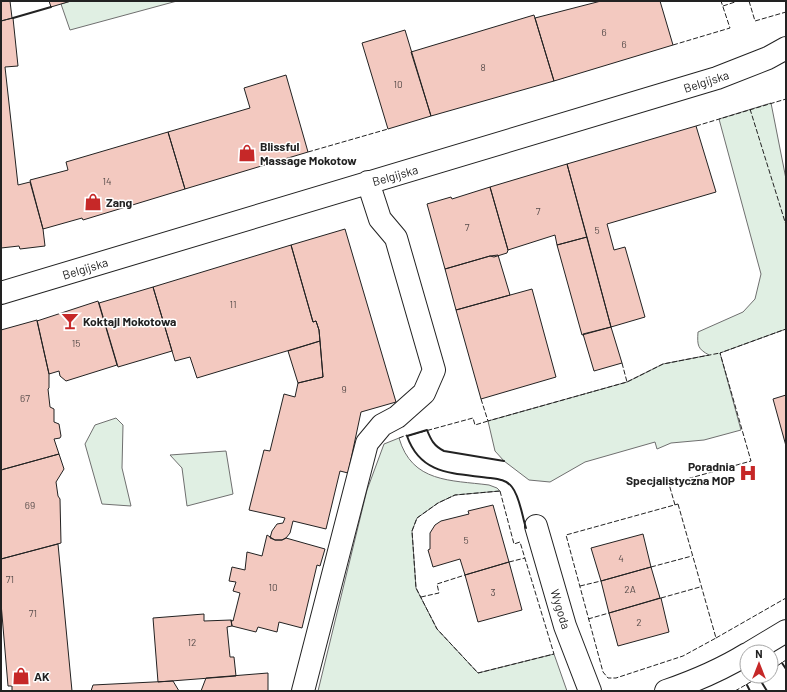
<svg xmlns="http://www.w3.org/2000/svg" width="787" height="692" viewBox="0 0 787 692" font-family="Barlow,sans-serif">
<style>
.green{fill:#e0efe3;stroke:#6f6f6f}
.building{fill:#f3c9c0;stroke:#222}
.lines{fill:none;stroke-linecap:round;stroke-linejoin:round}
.street-casing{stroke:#222;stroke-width:24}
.street{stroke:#fff;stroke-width:22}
.fence{stroke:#222;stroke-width:1;stroke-dasharray:5 2;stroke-linecap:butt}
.wall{stroke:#222;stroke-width:2}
.labels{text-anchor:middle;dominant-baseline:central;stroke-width:3;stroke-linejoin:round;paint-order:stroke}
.number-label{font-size:10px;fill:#564c4a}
.street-label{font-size:12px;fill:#222;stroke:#fff}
.poi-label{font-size:12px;font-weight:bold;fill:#222;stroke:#fff;text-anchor:start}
</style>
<rect width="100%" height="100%" fill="#fff"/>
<!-- green -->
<path class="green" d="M71,1H177L70,30L61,4Z
M771,103L786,179V329L720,353L741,430L704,440L671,443L657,449L655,442L585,462L550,482L529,480L504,461L495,451L488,421L627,382L663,364L709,355C698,349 697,346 698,332L743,312L755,299L761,274L719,119Z
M116,418L123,425L122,468L131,506L102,504L85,444L95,425Z
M399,438C412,483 451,480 489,485L497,488L500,491L455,495L438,503L417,518L412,531L416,588L437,629L478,673L554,654L567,691H318L367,490L384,444Z
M226,451L233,494L187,506L182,468L170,455Z"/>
<!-- building -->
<path class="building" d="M1,1H10L12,18L1,21Z
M49,1H71L51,7Z
M601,1H660L673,45L554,81L535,18Z
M534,15L554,81L431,116L411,52Z
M13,18L18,66L5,67L18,185L30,182L43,229L45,246L20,249L19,246L1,248V21Z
M405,30L431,116L388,129L362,43Z
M286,75L308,152L185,189L168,132L250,108L244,88Z
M696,126L716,192L607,224L614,250L625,247L645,317L611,327L567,164Z
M168,132L185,189L83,220L82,218L43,229L30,180L68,170L66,162Z
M567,164L587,237L557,245L555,235L508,250L490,187Z
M490,187L508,250L507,253L494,257L490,256L445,269L427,204L451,197L452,199Z
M345,229L396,402L361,412L348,473L340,471L326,529L293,521L290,533L286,538L282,540H275L270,538L272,531L277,524L283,523L285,518L249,510L264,450L270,451L284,394L295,397L298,383L323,377L319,330L316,321L313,322L291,245Z
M587,237L611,327L582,335L557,245Z
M291,245L313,322L316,321L319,330L320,341L197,378L190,357L175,361L153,287Z
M498,255L510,295L456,310L445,269L490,256Z
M153,287L172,351L118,367L99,303Z
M532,289L556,377L481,399L456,310Z
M98,301L117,365L66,381L60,376L59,371L49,374L37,321Z
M37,320L49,374V388L48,389L50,407L54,409V422L59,424L61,436L60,438L54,439L59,454L1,470V330Z
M611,327L622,363L594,371L583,334Z
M320,341L323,377L298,383L288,351Z
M786,395V446L773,399Z
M59,454L64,469L56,482L58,496L60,499L61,543L1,559V470Z
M493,505L509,562L465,575L460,559L433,567L428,550L430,549V533L435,525L441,521L469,514L468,511Z
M643,534L651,567L601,581L591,548Z
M267,535L275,540H282L286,538L325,549L320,566L317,565L302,628L279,622L277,632L258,627L256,632L232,626L231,620L233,621L240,593L233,591L236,582L229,581L232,567L245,570L247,552L262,556Z
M58,544L72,691H12V686H8L1,603V559Z
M509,562L522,610L478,622L465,575Z
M651,567L660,598L609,613L601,581Z
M661,598L669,632L618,646L609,613Z
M204,614V621L231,620L232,626L227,627L230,657H234L236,676L158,682L153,618Z
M268,673V691H198H201L206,678Z
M173,681L179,691H91L93,685Z"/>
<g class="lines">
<!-- street casing -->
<g class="street-casing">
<path id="street" d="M1,293L717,78L768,58L786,48
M536,526L565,626L590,691
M751,652L786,631
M303,691L367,443L382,425L397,417L424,393L434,370L396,238L380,219L368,182
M666,691C695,681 721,670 747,654"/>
</g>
<!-- street -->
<use href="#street" class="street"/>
<!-- fence -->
<path class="fence" d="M749,1L755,21L786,12
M723,6L738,1
M673,45L730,28L721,1
M750,109L786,225
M696,126L786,99
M308,152L388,129
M622,363L627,382
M481,399L488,421L627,382L663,364L720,353
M407,436L473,418L475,425L488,421
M399,438L407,435
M500,491L514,544L520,542L554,654L478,673L437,629L416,588L412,531L417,518L438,503L455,495Z
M678,504L716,638L683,656L616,678H608L603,672L566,535Z
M675,505L669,484L751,461L720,353L786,329
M509,562L525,558
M651,567L692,556
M580,586L601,581
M421,597L439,593L437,584L465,575
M661,598L700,587
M588,619L609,613
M716,638L786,598
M771,670L786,660
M735,691L761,676"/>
<!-- wall -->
<path class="wall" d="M13,18L51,7
M504,461L444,451C434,446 431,440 427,430L407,436C421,476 455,473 490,478C498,479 507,480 512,487C520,497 522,516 526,528
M782,663L786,669
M759,678L767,691
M747,685L750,691"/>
</g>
<!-- icons -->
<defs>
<g id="shop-bare" transform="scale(1.38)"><path d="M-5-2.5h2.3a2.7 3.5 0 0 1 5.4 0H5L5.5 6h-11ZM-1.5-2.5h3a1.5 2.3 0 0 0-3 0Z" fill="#c62828" stroke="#fff" stroke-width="2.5" paint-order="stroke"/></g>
<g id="bar-bare" transform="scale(1.38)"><path d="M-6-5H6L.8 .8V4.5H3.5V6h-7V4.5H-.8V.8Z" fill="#c62828" stroke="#fff" stroke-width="2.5" paint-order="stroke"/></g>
<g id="hospital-bare" transform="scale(1.38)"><path d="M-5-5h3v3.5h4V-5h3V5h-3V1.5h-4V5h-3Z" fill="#c62828" stroke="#fff" stroke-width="2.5" paint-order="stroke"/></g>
</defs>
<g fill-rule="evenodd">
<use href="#shop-bare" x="247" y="153"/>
<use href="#shop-bare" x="93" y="202"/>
<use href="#bar-bare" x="70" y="321"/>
<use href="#hospital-bare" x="748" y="473"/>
<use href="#shop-bare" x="21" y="676"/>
</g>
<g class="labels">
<!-- number labels -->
<g class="number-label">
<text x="604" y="32">6</text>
<text x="624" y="44">6</text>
<text x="483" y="67">8</text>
<text x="398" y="84">10</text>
<text x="107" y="181">14</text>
<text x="538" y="211">7</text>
<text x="467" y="227">7</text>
<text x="597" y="230">5</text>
<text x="233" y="304">11</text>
<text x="76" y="343">15</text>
<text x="344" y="389">9</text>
<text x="25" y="398">67</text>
<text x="30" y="505">69</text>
<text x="466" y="540">5</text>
<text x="621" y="558">4</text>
<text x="10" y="579">71</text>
<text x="273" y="587">10</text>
<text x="630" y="589">2A</text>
<text x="493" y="592">3</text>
<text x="33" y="613">71</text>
<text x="639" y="622">2</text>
<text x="192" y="642">12</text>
</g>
<!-- street labels -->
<g class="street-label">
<text transform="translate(706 81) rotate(-18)">Belgijska</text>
<text transform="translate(395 175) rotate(-16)">Belgijska</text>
<text transform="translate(85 268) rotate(-17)">Belgijska</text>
<text transform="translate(561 609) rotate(73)">Wygoda</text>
</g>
<!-- poi labels -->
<g class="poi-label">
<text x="260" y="146">Blissful<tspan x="260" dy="14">Massage Mokotow</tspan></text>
<text x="106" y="202">Zang</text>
<text x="83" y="321">Koktajl Mokotowa</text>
<text x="735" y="466" text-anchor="end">Poradnia<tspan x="735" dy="14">Specjalistyczna MOP</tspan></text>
<text x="34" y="676">AK</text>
</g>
</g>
<!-- border -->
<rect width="787" height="692" fill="none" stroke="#222222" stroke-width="4"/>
<!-- north arrow -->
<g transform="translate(759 664)"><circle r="19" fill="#ffffff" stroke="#a7a7a7"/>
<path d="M0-3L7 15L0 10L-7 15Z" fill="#c62828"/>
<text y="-6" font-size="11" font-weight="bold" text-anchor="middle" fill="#222222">N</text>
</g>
</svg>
